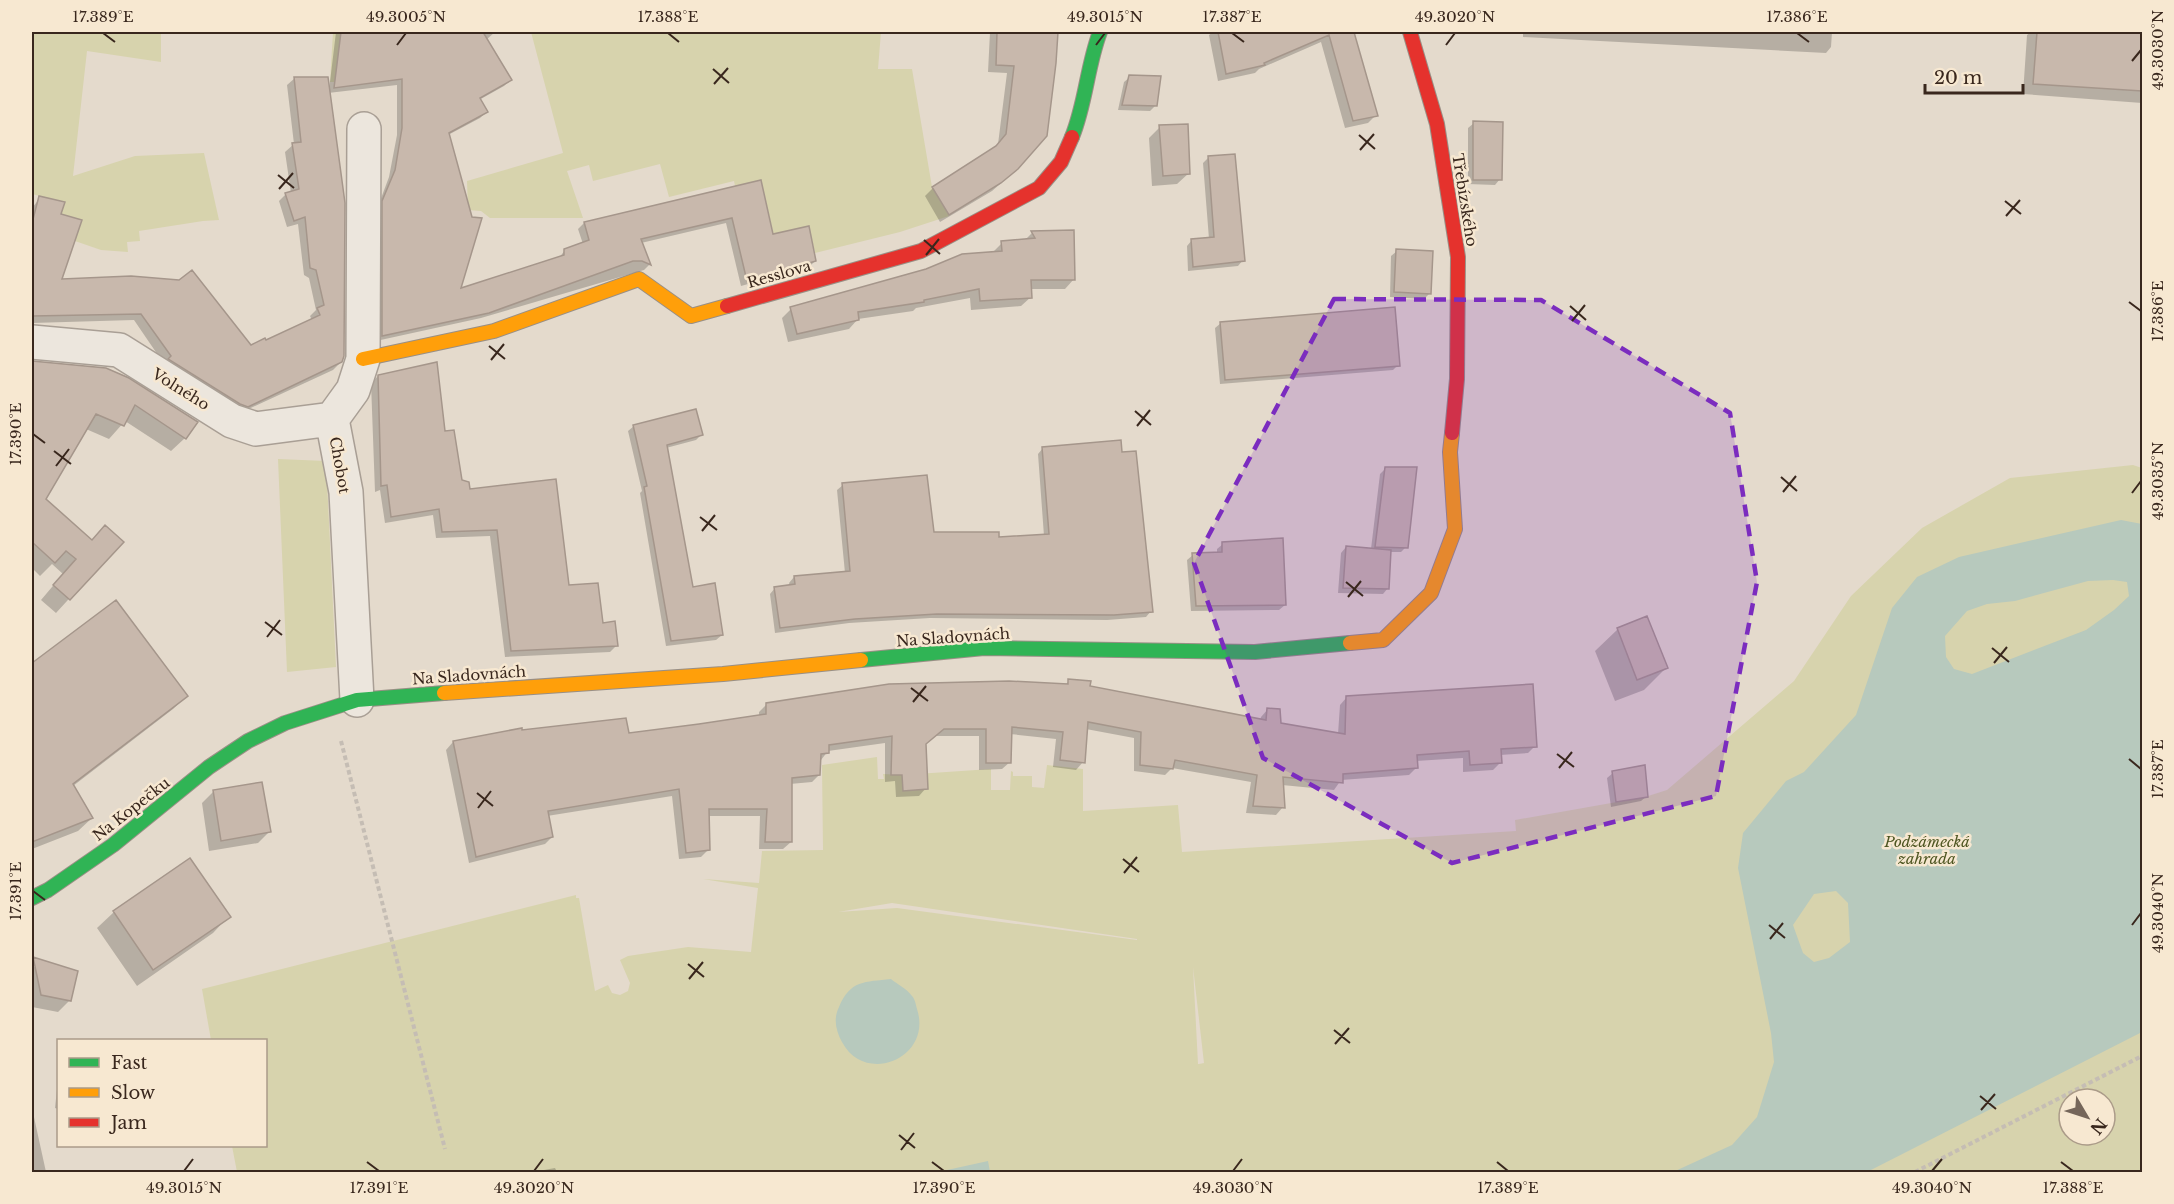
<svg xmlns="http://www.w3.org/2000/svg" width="2174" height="1204" viewBox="0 0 2174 1204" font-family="'Libre Baskerville',serif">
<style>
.green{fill:#d7d3ad;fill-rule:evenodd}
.water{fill:#b7c9bd;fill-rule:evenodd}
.shadow{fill:#0003}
.building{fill:#c8b8ac;stroke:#a5968b;stroke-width:1.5}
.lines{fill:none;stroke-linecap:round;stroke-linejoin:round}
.street-casing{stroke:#a99f95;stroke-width:36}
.fast-casing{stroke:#998f85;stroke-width:16}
.slow-casing{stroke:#998f85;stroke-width:16}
.jam-casing{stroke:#998f85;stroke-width:16}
.path{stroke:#c5bdb4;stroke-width:4;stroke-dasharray:4.5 3;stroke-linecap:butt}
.street{stroke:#ece6dd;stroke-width:33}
.fast{stroke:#30b455;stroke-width:14}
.slow{stroke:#ff9f0a;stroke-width:14}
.jam{stroke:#e5322d;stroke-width:14}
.marked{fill:#7b2cbf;fill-opacity:0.2;stroke:#7b2cbf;stroke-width:4.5;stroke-dasharray:12 8;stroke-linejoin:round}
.ticks{fill:none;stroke:#39271d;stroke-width:2}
.labels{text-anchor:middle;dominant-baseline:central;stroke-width:5;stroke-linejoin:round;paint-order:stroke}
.street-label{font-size:15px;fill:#39271d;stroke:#f7e8d1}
.park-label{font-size:15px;font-style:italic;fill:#4e5622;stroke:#f7e8d1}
.neatline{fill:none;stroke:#39271d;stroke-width:2}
.ticks-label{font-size:15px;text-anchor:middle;fill:#39271d}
</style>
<rect width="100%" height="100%" fill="#e4dacc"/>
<!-- green -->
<path class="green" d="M32,32H161V62L87,51L73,176L135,156L204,153L219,220L203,221L139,231L140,241L127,242L128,252L101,250L75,241L81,220L61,214L64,202L32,194Z
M333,32H341L336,82H330Z
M531,32H881L878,69H912L932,187L949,216L900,232L815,253L809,226L793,230L780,262L761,180L735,186L734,181L669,197L660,164L593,181L589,165L567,171L583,218H490L481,211L468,210L467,181L563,153Z
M278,459L326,461L336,667L287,672Z
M2133,465L2142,468V1172H237L232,1146H266V1040H211L202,989L576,895V898H579L595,991L608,985L612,993L620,995L628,991L630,983L620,960L628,956L688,947L751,952L758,888L703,879L759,883L762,851L823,850L822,765L877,757L878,779H884L883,774L902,775L991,769V790H1010L1011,771L1013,772V776H1032V787L1044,788L1047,765L1083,769V811L1178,805L1182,852L1516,831L1515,820L1645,797L1667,790L1794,681L1851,596L1922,528L2010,478ZM892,903L1137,939V940L897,908L838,912ZM1193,967L1204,1063L1199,1064H1198ZM2069,1099H2105V1135H2069Z"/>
<!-- water -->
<path class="water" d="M2121,520L2142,524V1032L1867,1172H1673L1732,1145L1757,1117L1774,1062L1771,1033L1738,868L1743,833L1786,781L1804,772L1856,715L1892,608L1917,577L1959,557ZM2113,580L2127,582L2129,596L2114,610L2086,630L1972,674L1954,669L1946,657L1945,636L1967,611L1987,604L2015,601L2088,581ZM1836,891L1848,903L1850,942L1829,958L1814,962L1803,953L1793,925L1814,894Z
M891,979C897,984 907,989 912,996C915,999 916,1005 917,1009C933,1058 865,1086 842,1042C836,1031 833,1019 839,1007C850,980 865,982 891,979Z
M988,1161L990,1172H938Z"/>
<!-- shadow -->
<path class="shadow" d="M336,32H495L486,40L510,80L504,86L479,100L486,112L480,118L448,135L459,291L559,258L565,250L583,244L578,229L584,223L760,182L772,236L815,261L809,267L741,286L726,223L641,243L650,264L644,270L481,318L376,341L377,209L389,177L397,135V85L328,93L341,362L333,370L240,413L164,364L134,320L32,323V208L40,198L59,215L60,280L250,346L265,342L312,320L310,316L316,310L309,278L304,275L298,224L287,227L279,201L286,194L291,193L285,152L294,144L287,85L295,78L329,90Z
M990,32H1056L1055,63L1008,177L992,191L940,222L925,196L933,188L994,149L998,144L1007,73L988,72Z
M1213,32H1351L1376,115L1368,123L1345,128L1321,42L1259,69L1255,73L1218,81L1209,35Z
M1523,32H1832L1831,47L1826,53L1523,37Z
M2031,32H2142V103L2023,94L2027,35Z
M1130,77L1156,105L1150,111L1118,110L1124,82Z
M1474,123L1500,179L1495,185L1468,184V128Z
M1160,127L1189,173L1177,184L1152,186L1149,138Z
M1208,158L1243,260L1238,266L1188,271L1187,246L1192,240L1209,239L1203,163Z
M1073,232L1074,279L1065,289H1030L1031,297L1021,306L971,310L970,298L916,308L913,311L858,319L849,329L788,342L782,318L791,309L993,252L1002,243L1024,241L1032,233Z
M1397,251L1430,293L1424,299L1390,297L1391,256Z
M1221,323L1398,365L1393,370L1220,384L1215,328Z
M32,362L105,369L185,438L171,451L125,421L109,439L86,429L45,499L91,541L105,527L121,542L56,613L41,600L63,574L52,564L40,576L32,568Z
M378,376L444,432L461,482L567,587L616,646L610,652L505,657L490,536L436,538L433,515L385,523L380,490L375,492L371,383Z
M634,426L701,435L696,440L666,448L691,589L722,635L716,640L666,646L640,493L642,491L628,431Z
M1043,448L1151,611L1146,617L1107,620L930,618L849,623L775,633L770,594L775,588L790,587L789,583L794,577L845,573L837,490L843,485L933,534L998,539L1044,536L1038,454Z
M1386,468L1406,547L1401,552H1389L1388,588L1383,594L1338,593L1341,553L1346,547L1371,549L1380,474Z
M1223,544L1285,605L1279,610L1191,611L1187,560L1193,555L1217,553V549Z
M116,602L186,696L173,709L73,786L92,818L78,831L32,849V665Z
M1618,629L1666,668L1644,690L1615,701L1595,651Z
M1069,681L1089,687L1260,721L1261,717L1268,709L1279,724L1338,734L1340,705L1347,697L1535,746L1528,753L1500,755V763L1493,770L1463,772V758L1416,761V768L1409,775L1341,780L1334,790L1282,785L1283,807L1276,815L1246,813L1251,782L1172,768L1165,775L1134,771V738L1086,729L1083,762L1076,770L1053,767L1056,739L1010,734V762L1002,769L979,770V736H935L924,744L926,788L919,796L896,797L895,781L885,782V743L828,751L821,760L819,775L812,782L790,784L791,842L783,849H759L760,816H708L709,849L701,857L679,859L672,796L547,816L552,837L545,844L469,863L446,750L453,742L520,731L627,734L759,717V712L766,705L1064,686Z
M1613,773L1647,796L1641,801L1611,807L1607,778Z
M261,784L269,832L258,843L209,851L202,803L213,792Z
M114,912L229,916L213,933L137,986L97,928Z
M46,963L70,1000L58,1012L32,1007V968Z
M58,1080V1109L55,1108Z
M32,1108L46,1172H32Z
M555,1168L557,1172H533Z"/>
<!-- building -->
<path class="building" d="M341,32H483L512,80L480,98L488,112L449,133L472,217L482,218L461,288L564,255V249L589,240L584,222L761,180L773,234L809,226L816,261L747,281L732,218L641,239L651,265L642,261H633L489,313L382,336V201L395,170L402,128V79L334,88Z
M997,32H1058L1056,63L1047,136L1018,169L1001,183L949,215L932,187L996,146L1006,134L1014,66L996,65Z
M1218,32H1354L1378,116L1353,121L1329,35L1264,63L1265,65L1226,74Z
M2037,32H2142V91L2033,84Z
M1129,75L1161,76L1157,106L1122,105Z
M294,77H328L345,203L344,356L342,362L248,407L240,404L168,359L171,356L141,314L32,316V223L39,196L65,202L61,214L82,220L62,279L131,276L179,280L192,270L251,345L265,338L266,340L320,315L317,308L324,305L316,270L310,268L305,217L294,221L285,193L299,189L292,143L301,142Z
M1473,121L1503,122L1502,180H1473Z
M1188,124L1190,174L1163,176L1159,125Z
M1235,154L1245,261L1193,267L1191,239L1214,237L1208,156Z
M1074,230L1075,280H1031L1032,298L980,301L979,289L924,300V302L858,312L859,320L797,334L790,307L926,269L962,254L1002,251L1001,241L1035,238L1031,231Z
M1396,249L1433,251L1431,294L1394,292Z
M1395,307L1400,366L1225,380L1220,322Z
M32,361L106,368L129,378L198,422L186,439L135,405L124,426L96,414L46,499L92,540L105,525L124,542L70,600L53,585L76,559L66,551L55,563L32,542Z
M437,362L445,431L454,430L462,480L469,482L470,489L556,479L569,585L598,583L603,623L615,621L618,646L511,651L497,530L442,532L439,509L391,517L387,485L381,486L378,375Z
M696,409L703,435L667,445L693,587L715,583L723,635L671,641L644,487L647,486L633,425Z
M1121,440L1122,452L1136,451L1153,612L1114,615L937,614L855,619L780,628L774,587L795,584L794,576L850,571L842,483L927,475L934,532H999V537L1049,534L1042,447Z
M1385,467H1417L1408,548L1375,547Z
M1283,538L1286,605L1196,606L1192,553L1222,552V542Z
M1346,546L1391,550L1389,589L1343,588Z
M116,600L188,696L73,784L93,818L32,842V663Z
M1647,616L1668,668L1637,680L1617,628Z
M1068,679L1091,681L1090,686L1266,720L1267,708L1280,709L1281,723L1345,734L1346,696L1533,684L1537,747L1501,749L1502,763L1470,765L1469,751L1417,755L1418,768L1343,774V783L1283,777L1285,808L1253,806L1257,775L1175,760L1173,769L1140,765L1141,732L1088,722L1085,763L1060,760L1063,732L1012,727L1011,763H986V729H944L926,744L928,789L903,791L902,775H891L892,736L829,745V753L821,754L820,775L792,778V842H765L767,809H709L710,850L686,853L679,789L548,811L553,837L476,857L453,741L522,728V730L626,718L629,733L699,724L766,714V703L889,684L1009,681L1068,684Z
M1645,765L1648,797L1616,802L1612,771Z
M262,782L271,832L221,841L213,790Z
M190,858L231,917L153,970L113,911Z
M33,957L78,971L71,1001L41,995Z"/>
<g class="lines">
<!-- street casing -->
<g class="street-casing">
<path id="street" d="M32,342L119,350L232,421L256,429L332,419
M357,700L346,492L332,419L353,390L363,359L364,129"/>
</g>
<!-- fast casing -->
<g class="fast-casing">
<path id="fast" d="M1072,137C1086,103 1087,66 1100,32
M861,660L984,648L1255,652L1350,643
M32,898L48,890L113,845L209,767L248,741L285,723L357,700L444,693"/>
</g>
<!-- slow casing -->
<g class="slow-casing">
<path id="slow" d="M363,359L494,331L639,279L691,316L727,306
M1350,643L1383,640L1431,593L1455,529L1450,452L1452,433
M444,693L723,674L861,660"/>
</g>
<!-- jam casing -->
<g class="jam-casing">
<path id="jam" d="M1410,32L1437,124L1458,257L1457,379L1452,433
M727,306L921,251L1039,188L1061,162L1072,137"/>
</g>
<!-- path -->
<path class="path" d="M341,741L445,1149
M1915,1172L2142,1056"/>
<!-- street -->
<use href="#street" class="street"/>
<!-- fast -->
<use href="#fast" class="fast"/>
<!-- slow -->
<use href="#slow" class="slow"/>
<!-- jam -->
<use href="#jam" class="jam"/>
</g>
<!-- marked area -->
<path class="marked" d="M1334,299L1541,300L1730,413L1757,582L1716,796L1452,863L1263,758L1194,563Z"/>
<!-- ticks -->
<path class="ticks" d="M103,33L115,42M668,33L679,42M1232,33L1244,42M1797,33L1809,42M397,45L406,33M1096,45L1105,33M1446,45L1455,33M2132,61L2141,50M713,69L729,83M714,84L728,68M1359,135L1375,149M1360,150L1374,134M278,175L294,188M279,189L293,173M2005,201L2021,214M2006,216L2020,200M924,240L940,254M926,255L939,239M2129,302L2141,311M1570,306L1586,320M1572,321L1585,305M489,346L505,359M491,360L504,344M1135,411L1151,425M1137,426L1150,410M33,434L45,443M54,451L71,464M56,466L69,449M1781,477L1797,491M1783,492L1796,476M2132,493L2141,481M700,517L717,530M702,531L715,515M1346,582L1363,596M1348,597L1361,581M265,622L282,635M267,637L280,620M1992,648L2009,662M1994,663L2007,647M911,688L928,701M913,702L926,686M1557,754L1574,767M2129,759L2141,769M1559,768L1572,752M477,793L493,806M478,808L491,791M1123,859L1139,872M1124,873L1137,857M33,891L45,900M1769,925L1785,938M2132,925L2141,913M1770,939L1783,923M688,964L704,977M689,979L703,962M1334,1030L1350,1043M1335,1044L1349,1028M1980,1096L1996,1109M1981,1110L1995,1094M899,1135L915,1148M901,1150L914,1133M367,1162L379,1171M932,1162L944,1171M1497,1162L1508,1171M2061,1162L2073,1171M184,1171L193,1159M534,1171L543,1159M1233,1171L1242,1159M1932,1171L1942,1159"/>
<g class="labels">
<!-- street labels -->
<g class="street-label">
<text transform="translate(1465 200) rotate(81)">Třebízského</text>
<text transform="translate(779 274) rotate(-16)">Resslova</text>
<text transform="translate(181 389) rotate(32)">Volného</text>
<text transform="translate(340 465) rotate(80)">Chobot</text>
<text transform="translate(953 637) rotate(-4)">Na Sladovnách</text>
<text transform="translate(469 675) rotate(-4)">Na Sladovnách</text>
<text transform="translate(131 809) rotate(-38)">Na Kopečku</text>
</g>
<!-- park labels -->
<g class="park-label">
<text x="1927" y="841">Podzámecká<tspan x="1927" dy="17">zahrada</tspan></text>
</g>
</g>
<!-- border -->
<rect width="2174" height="1204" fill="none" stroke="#f7e8d1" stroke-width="66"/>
<!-- legend -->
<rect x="57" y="1039" width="210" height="108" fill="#f7e8d1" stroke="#ab9b89" stroke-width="1.5"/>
<rect x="69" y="1058" width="30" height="9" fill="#30b455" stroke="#ab9b89" stroke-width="1.5"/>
<text x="111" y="1069" font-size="18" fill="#39271d">Fast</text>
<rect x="69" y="1088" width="30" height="9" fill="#ff9f0a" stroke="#ab9b89" stroke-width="1.5"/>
<text x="111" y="1099" font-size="18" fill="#39271d">Slow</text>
<rect x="69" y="1118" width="30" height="9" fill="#e5322d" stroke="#ab9b89" stroke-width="1.5"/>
<text x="111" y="1129" font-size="18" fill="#39271d">Jam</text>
<!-- north arrow -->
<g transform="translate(2087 1117) rotate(129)"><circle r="28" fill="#f7e8d1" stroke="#ab9b89" stroke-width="1.5"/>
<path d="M0-4.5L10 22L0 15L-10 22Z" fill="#75665a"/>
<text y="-9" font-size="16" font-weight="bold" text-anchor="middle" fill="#39271d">N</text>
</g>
<!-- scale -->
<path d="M1925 84v9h98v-9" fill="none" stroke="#39271d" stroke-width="3"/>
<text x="1934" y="84" font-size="18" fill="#39271d" stroke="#f7e8d1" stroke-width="4.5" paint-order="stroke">20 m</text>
<rect x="33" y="33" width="2108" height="1138" class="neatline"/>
<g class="ticks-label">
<text x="103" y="22">17.389°E</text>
<text x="406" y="22">49.3005°N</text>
<text x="668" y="22">17.388°E</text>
<text x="1105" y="22">49.3015°N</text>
<text x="1232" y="22">17.387°E</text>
<text x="1455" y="22">49.3020°N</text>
<text x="1797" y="22">17.386°E</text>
<text transform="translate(2158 50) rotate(-90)" y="5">49.3030°N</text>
<text transform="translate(2158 311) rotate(-90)" y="5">17.386°E</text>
<text transform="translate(16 434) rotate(-90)" y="5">17.390°E</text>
<text transform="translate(2158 481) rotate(-90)" y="5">49.3035°N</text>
<text transform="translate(2158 769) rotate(-90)" y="5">17.387°E</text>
<text transform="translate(16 891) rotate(-90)" y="5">17.391°E</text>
<text transform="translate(2158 913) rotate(-90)" y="5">49.3040°N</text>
<text x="184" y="1193">49.3015°N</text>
<text x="379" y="1193">17.391°E</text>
<text x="534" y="1193">49.3020°N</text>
<text x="944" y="1193">17.390°E</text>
<text x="1233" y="1193">49.3030°N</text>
<text x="1508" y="1193">17.389°E</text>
<text x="1932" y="1193">49.3040°N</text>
<text x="2073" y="1193">17.388°E</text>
</g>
</svg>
